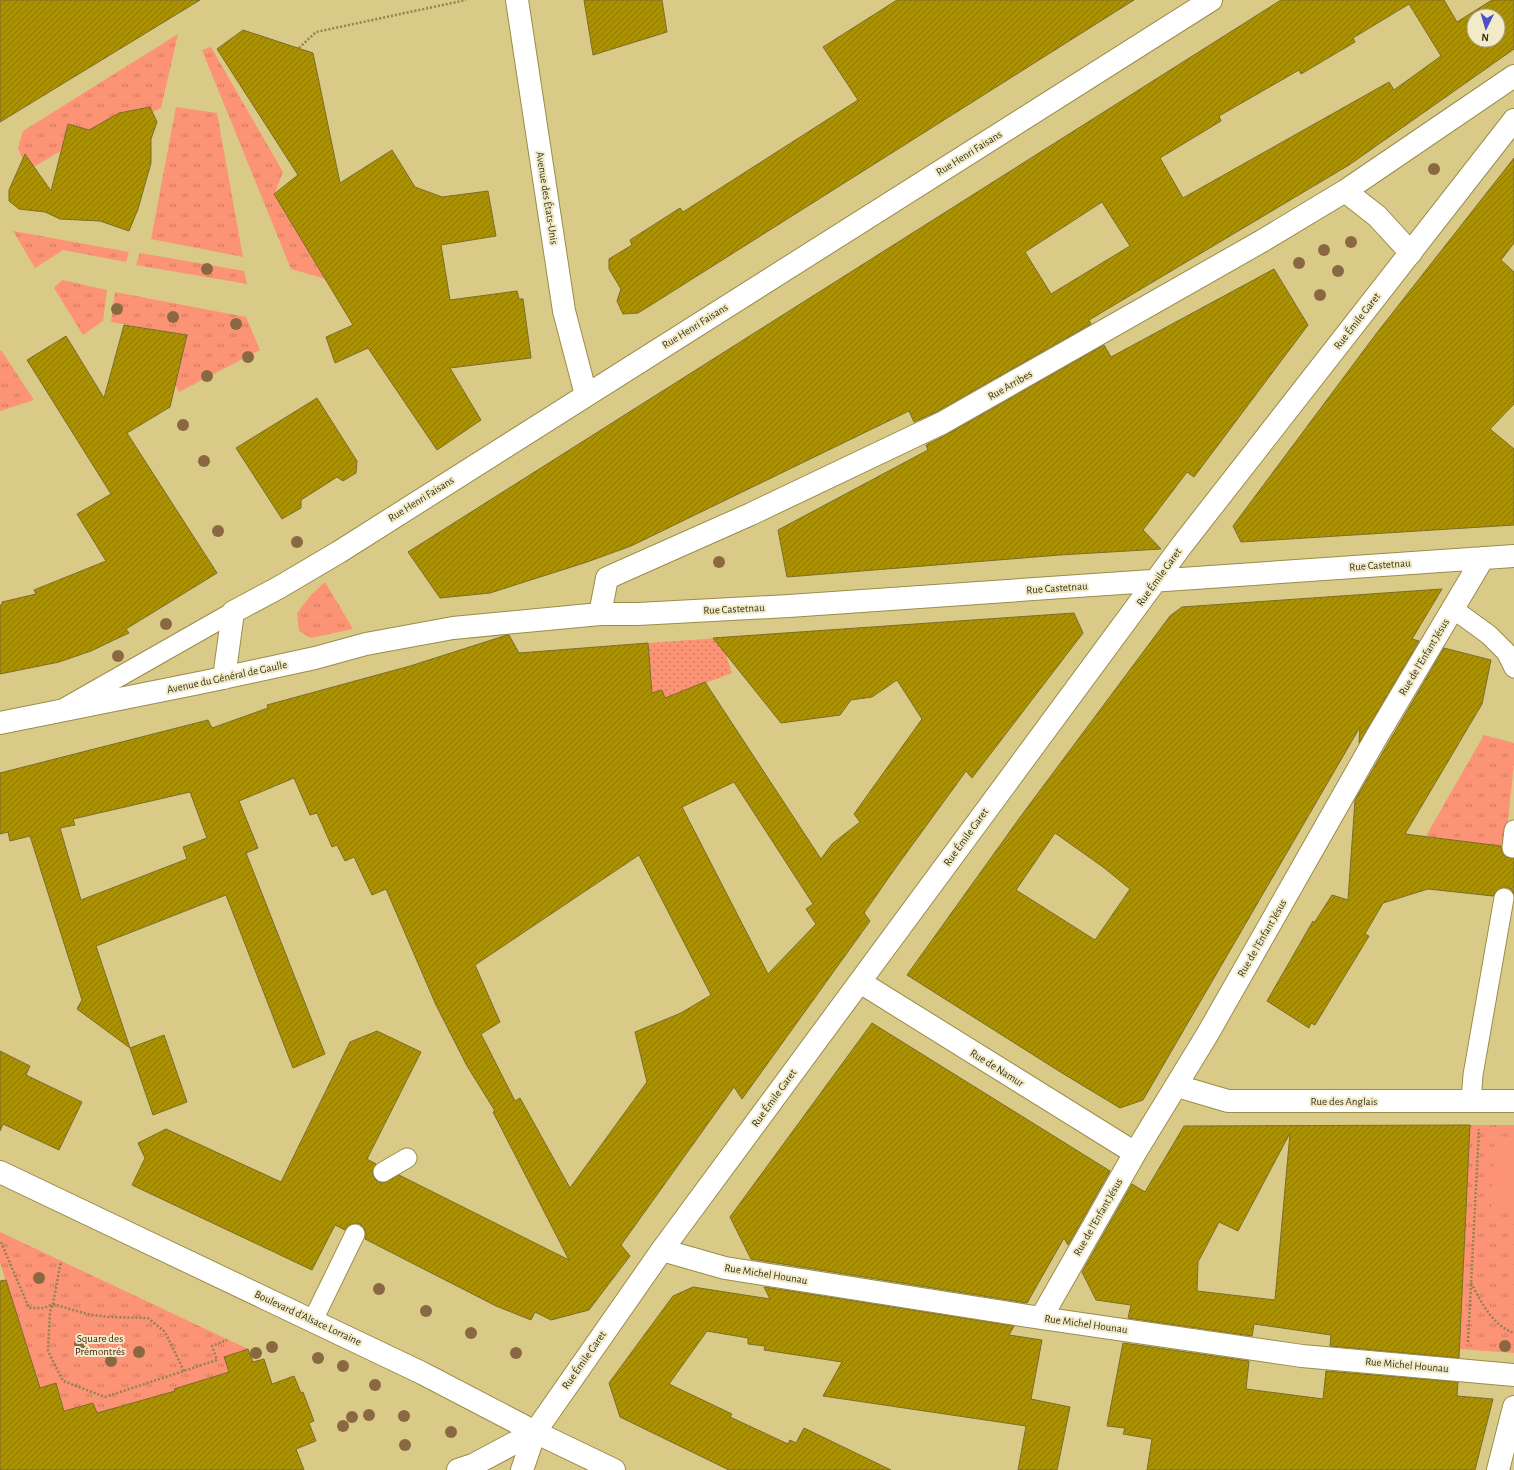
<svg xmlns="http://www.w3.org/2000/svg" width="1514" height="1470" viewBox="0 0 1514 1470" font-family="'Alegreya Sans',sans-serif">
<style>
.grass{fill:url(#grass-tufts)}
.garden{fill:url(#garden-dots)}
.pitch{fill:#fd9375}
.building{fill:url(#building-hatch);stroke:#7c6d2b;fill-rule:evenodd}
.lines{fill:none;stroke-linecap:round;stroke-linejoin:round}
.lane-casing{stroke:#9b8c4a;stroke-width:21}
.street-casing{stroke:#9b8c4a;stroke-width:24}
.secondary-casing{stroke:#9b8c4a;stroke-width:24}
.path{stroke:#8e8353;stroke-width:2.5;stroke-dasharray:2 2;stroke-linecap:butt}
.lane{stroke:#fff;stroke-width:19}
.street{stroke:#fff;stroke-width:22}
.secondary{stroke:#fff;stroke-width:22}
.tree{fill:#8a6942}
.labels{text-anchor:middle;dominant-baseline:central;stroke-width:4;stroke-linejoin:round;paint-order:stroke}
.street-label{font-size:11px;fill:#393317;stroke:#f2ebca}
.park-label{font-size:11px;fill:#4a190a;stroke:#f2ebca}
</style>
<defs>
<pattern id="grass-tufts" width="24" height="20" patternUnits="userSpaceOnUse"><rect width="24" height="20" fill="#fd9375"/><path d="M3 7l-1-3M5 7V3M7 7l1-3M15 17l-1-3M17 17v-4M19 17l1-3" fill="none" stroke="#ce795f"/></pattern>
<pattern id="garden-dots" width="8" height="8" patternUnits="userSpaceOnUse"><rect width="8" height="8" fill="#fd9375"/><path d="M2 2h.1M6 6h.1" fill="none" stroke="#ce795f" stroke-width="1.8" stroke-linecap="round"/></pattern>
<pattern id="building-hatch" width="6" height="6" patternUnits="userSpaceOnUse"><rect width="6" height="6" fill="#aa9106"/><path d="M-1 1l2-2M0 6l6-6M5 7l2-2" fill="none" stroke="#8b7706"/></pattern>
</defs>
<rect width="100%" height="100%" fill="#d9ca87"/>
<!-- grass -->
<path class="grass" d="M178,34L161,108L152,112L145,108L119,113L89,130L68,124L61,151L30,169L24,163L18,148L23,131Z
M211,47L283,172L274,195L326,279L291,269L202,50Z
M176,107L217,113L243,257L151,239Z
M13,231L129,252L126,262L63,250L35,268Z
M140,253L244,271L247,284L136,265Z
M62,280L107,290L103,321L83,335L54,288Z
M115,292L246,317L260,350L179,392L175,384L187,335L111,322Z
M1,350L34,400L0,411V351Z
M325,582L353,629L311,638L299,631L297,613L311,595Z
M1484,735L1514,743V764L1505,847L1426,836Z
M1470,1125H1514V1353L1459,1349Z
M0,1232L248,1349L224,1357L229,1374L209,1380L208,1378L203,1380V1382L154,1399L152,1397L148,1398V1401L98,1416L93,1403L65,1411L56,1383L40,1388L0,1263Z"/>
<!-- garden -->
<path class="garden" d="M720,638L732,673L665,698L662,690L652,693L648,643Z"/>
<!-- pitch -->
<path class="pitch" d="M1495,1136L1514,1137V1212L1491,1211Z"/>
<!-- building -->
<path class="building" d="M0,0H200L0,122Z
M584,0H662L667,32L593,55Z
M897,0H1134L651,305L638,313L623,314L617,301L621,289L609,269V259L632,245L630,240L680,208L683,212L858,100L823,47Z
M1281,0H1444L1457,22L1492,0H1514V49L1349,165L1089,320L1091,324L936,412L914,422L909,411L631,546L587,562L490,593L440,598L408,552ZM1409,4L1441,56L1394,90L1389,82L1183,198L1160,158L1221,121L1219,116L1299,70L1301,74L1355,42L1353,38ZM1474,16H1498V40H1474ZM1102,202L1130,246L1051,294L1025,252Z
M243,30L313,53L340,183L392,150L415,187L442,197L488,191L496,236L441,245L450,300L517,291L519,299H523L531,358L450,368L481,420L437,450L368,348L335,363L326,337L353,325L274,194L298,175L217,49Z
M150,107L157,122L151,139V163L138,209L129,231L100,221L60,219L45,212L19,209L9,201V190L25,154L51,191L68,124L89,130L119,113Z
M1514,158V243L1501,260L1514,272V404L1490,429L1514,449V525L1241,542L1233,526L1376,334Z
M1274,269L1308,325L1194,477L1187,472L1143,530L1161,549L1060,555L787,577L778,530L928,450L926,445L948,434L1104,345L1111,357Z
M124,325L187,335L170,407L127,433L217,573L126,629L129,633L114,640L91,651L59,662L0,674V605H2V602L36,594L34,590L106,561L77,514L111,494L27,360L66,336L104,398Z
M317,398L357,461L356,473L343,481L337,477L301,500V508L282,519L236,448Z
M1442,589L1412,639L1419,641L1359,743L1360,727L1143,1100L1120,1108L1062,1073L907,975L1021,816L1170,616L1182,607ZM1055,833L1103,867L1130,889L1095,940L1016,890Z
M1074,613L1083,633L972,778L966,771L894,870L864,913L870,921L742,1099L734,1087L621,1245L630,1256L589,1310L551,1320L535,1312L531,1320L496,1306L365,1239L366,1234L364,1228L360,1224L355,1223L349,1225L345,1230L335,1225L312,1270L132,1185L145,1158L138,1143L166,1129L281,1182L350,1042L377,1031L421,1052L367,1159L376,1164L372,1172L374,1178L378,1182L383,1183L399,1175L569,1260L493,1112L495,1111L467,1066L436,1005L386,889L372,895L354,857L345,861L337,845L332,847L317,813L310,815L294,778L239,801L258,848L246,853L325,1054L293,1068L226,895L96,946L130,1048L77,1009L82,1000L30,836L10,841L8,832L0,834V773L208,720L212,728L268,708L267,705L410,666L504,636L509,635L519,653L648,643L652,693L662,690L665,698L705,682L821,859L832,844L860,822L854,814L922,719L897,680L872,697L851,700L840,715L781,723L713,638ZM734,782L813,904L806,909L816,924L768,974L682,807ZM190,792L207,838L183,847L187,859L81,900L60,828L75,825L73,819ZM639,855L711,995L681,1013L635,1032L647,1082L570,1188L520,1098L515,1101L481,1034L500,1022L475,965Z
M1444,648L1491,660L1482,704L1405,834L1501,846L1502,852L1505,857L1514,858V894L1511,889L1506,887L1496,891L1493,896L1428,889L1383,903L1365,934L1369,936L1315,1025L1311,1023L1309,1028L1267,1001L1313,921L1314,923L1332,895L1348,900L1355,800Z
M872,1023L1110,1171L1068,1245L1064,1238L1027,1303L751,1259L730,1217Z
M164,1035L187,1102L153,1115L130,1048Z
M0,1051L30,1066L26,1075L82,1102L59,1150L3,1124L0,1131Z
M1470,1125L1459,1358L1330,1346L1331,1335L1254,1324L1252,1336L1128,1318L1131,1305L1096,1300L1082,1272L1132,1184L1145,1192L1184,1126ZM1290,1133L1275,1300L1197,1291L1198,1262L1219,1222L1238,1231Z
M6,1280L40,1388L56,1383L64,1411L93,1403L97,1413L175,1391L174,1389L229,1372L224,1357L248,1349L253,1362L264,1359L272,1384L294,1376L301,1393L303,1392L314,1421L309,1423L316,1441L296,1449L304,1470H0V1281Z
M693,1287L770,1299L764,1287L1014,1326L1009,1335L1042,1340L1031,1399L1070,1407L1057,1470H1018L1026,1426L823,1396L842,1362L764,1350L765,1346L748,1344V1338L707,1331L669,1384L732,1414L730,1417L788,1444L790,1440L796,1443L804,1428L891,1470H729L620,1417L609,1383L673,1296Z
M1123,1343L1249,1361L1246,1389L1323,1399L1326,1371L1458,1382L1457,1396L1493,1399L1475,1470H1147L1152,1439L1123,1434L1125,1428L1107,1426Z"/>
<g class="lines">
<!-- lane casing -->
<g class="lane-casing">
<path id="lane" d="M1452,608L1489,635L1506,652L1514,668
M66,707L233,612
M1512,848L1514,830
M1471,1101L1473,1075L1504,898
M383,1172L407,1158
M313,1320L355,1234"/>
</g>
<!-- street casing -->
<g class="street-casing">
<path id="street" d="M517,0L564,311L586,395
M1345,191L1377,216L1411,253
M600,614L607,578L751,514L942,423L1262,241L1345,191L1514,76
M224,678L233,612L278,588L339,552L1211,0
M0,723L204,682L315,658L366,644L453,628L600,614H638L789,606L1514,556
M860,982L1135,1153
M1177,1086L1228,1101H1514
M662,1250L725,1268L1041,1318L1302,1356L1514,1375
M1041,1318L1135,1153L1207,1035L1377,736L1483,558
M522,1470L535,1432L662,1250L1182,545L1514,120
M1498,1470L1514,1407"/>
</g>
<!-- secondary casing -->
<g class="secondary-casing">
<path id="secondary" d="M0,1172L422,1373L535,1432L614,1470
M458,1470L473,1465L535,1432"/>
</g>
<!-- path -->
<path class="path" d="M299,48L316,32L466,0
M1,1242L29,1308H44L53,1304L61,1261
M1471,1283C1482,1303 1492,1325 1514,1333
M1468,1342L1479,1129
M184,1371L165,1332L148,1318L108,1317L87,1314L53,1304L50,1312L48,1351L63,1381L105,1397L217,1360L212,1346L227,1340"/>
<!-- lane -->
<use href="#lane" class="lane"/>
<!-- street -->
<use href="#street" class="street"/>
<!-- secondary -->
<use href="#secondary" class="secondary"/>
</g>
<!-- trees -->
<g class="tree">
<circle cx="1434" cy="169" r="6"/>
<circle cx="1351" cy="242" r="6"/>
<circle cx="1324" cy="250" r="6"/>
<circle cx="1299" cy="263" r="6"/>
<circle cx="207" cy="269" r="6"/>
<circle cx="1338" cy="271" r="6"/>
<circle cx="1320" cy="295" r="6"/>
<circle cx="117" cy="309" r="6"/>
<circle cx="173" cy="317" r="6"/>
<circle cx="236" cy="324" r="6"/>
<circle cx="248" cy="357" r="6"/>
<circle cx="207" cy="376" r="6"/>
<circle cx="183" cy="425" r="6"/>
<circle cx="204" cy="461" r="6"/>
<circle cx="218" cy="531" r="6"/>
<circle cx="297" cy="542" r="6"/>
<circle cx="719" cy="562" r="6"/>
<circle cx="166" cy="624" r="6"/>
<circle cx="118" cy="656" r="6"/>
<circle cx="39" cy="1278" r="6"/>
<circle cx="379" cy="1289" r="6"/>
<circle cx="426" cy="1311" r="6"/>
<circle cx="471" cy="1333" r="6"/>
<circle cx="80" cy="1344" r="6"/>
<circle cx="1505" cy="1346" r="6"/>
<circle cx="272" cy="1347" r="6"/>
<circle cx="139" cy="1352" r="6"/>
<circle cx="256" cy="1353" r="6"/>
<circle cx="516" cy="1353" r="6"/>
<circle cx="318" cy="1358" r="6"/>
<circle cx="111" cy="1361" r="6"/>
<circle cx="343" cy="1366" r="6"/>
<circle cx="375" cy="1385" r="6"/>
<circle cx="369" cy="1415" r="6"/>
<circle cx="404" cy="1416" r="6"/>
<circle cx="352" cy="1417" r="6"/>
<circle cx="343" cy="1426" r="6"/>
<circle cx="451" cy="1432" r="6"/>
<circle cx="405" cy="1445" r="6"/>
</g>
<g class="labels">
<!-- street labels -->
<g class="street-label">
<text transform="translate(969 153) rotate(-32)">Rue Henri Faisans</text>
<text transform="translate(547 198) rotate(81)">Avenue des États-Unis</text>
<text transform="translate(1357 321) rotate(-52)">Rue Émile Garet</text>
<text transform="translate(695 326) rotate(-32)">Rue Henri Faisans</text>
<text transform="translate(1010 385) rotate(-30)">Rue Arribes</text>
<text transform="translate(421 499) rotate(-32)">Rue Henri Faisans</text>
<text transform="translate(1380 565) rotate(-4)">Rue Castetnau</text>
<text transform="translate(1159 577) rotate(-54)">Rue Émile Garet</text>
<text transform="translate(1057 588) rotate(-4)">Rue Castetnau</text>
<text transform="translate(734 609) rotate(-3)">Rue Castetnau</text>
<text transform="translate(1424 657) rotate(-59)">Rue de l'Enfant Jésus</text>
<text transform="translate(227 677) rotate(-12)">Avenue du Général de Gaulle</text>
<text transform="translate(966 837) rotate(-54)">Rue Émile Garet</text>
<text transform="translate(1262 938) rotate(-60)">Rue de l'Enfant Jésus</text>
<text transform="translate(997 1068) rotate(32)">Rue de Namur</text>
<text transform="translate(774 1098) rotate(-54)">Rue Émile Garet</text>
<text x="1344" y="1101">Rue des Anglais</text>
<text transform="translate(1098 1217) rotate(-60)">Rue de l'Enfant Jésus</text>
<text transform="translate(766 1274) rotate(9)">Rue Michel Hounau</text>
<text transform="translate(308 1318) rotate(25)">Boulevard d'Alsace Lorraine</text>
<text transform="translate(1086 1324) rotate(8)">Rue Michel Hounau</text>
<text transform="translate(584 1360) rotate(-55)">Rue Émile Garet</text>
<text transform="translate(1407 1365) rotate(5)">Rue Michel Hounau</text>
</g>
<!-- park labels -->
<g class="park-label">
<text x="100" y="1338">Square des<tspan x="100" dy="13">Prémontrés</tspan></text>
</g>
</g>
<!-- north arrow -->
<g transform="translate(1486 28) rotate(185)"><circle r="19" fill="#f2ebca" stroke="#a8a182"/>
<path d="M0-3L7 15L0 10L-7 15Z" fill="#4e50c6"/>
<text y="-6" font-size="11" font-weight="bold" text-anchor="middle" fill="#393317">N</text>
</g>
</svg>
